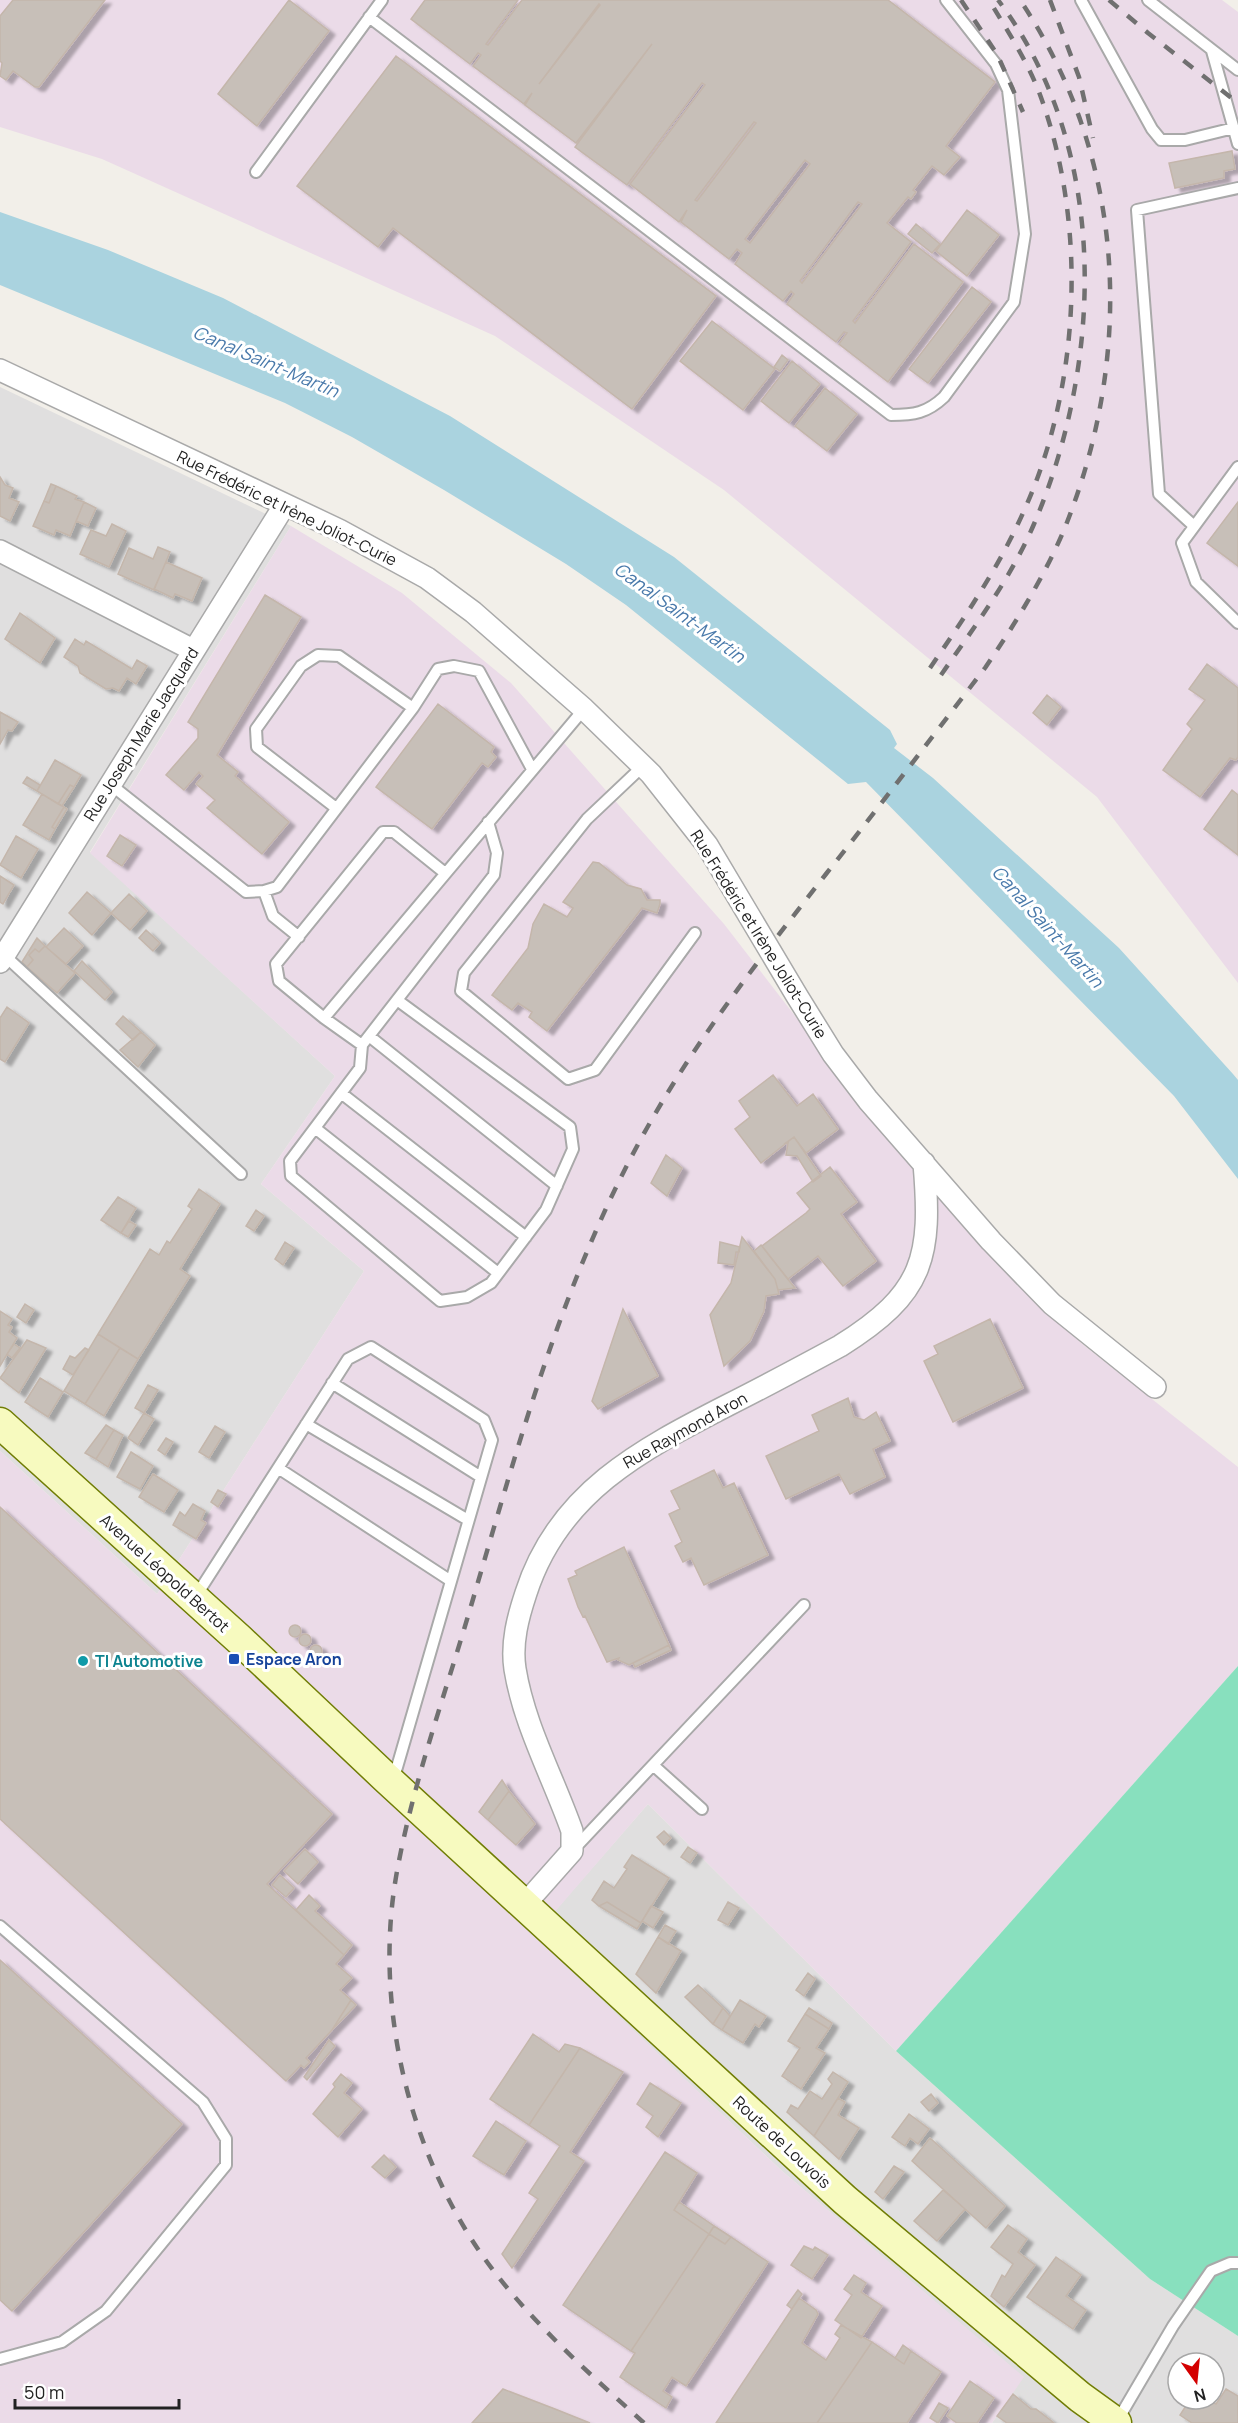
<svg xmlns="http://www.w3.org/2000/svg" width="1238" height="2423" viewBox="0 0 1238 2423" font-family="Manrope,sans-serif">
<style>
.residential{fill:#e0dfdf;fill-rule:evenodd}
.industrial{fill:#ebdbe8}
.pitch{fill:#88e0be}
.water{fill:#aad3df}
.building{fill:#c7bfb8;stroke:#c4b6ab;stroke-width:1.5;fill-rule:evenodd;filter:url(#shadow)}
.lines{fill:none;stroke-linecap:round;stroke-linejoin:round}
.lane-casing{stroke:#a9a9a9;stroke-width:14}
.street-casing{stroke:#a9a9a9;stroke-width:24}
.secondary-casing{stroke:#707d05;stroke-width:33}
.lane{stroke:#fff;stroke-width:10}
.street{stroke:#fff;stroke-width:21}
.secondary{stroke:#f7fabf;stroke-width:30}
.rail{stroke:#707070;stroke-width:4.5;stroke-dasharray:12 12;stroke-linecap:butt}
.transit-dot{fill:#1a4fb4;stroke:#fff;stroke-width:2}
.culture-dot{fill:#0f9aa8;stroke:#fff;stroke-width:2}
.labels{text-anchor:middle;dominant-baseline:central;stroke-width:6;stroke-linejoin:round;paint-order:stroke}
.street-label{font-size:16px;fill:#222;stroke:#fff}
.transit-label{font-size:16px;font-weight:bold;fill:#164399;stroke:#fff;text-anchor:start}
.culture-label{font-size:16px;font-weight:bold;fill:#0d838f;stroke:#fff;text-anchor:start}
.water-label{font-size:18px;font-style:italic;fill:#4a7aab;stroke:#fff}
</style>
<defs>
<filter id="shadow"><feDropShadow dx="6" dy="4" stdDeviation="1.5" flood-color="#0004"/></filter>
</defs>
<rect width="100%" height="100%" fill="#f2efe9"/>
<!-- residential -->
<path class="residential" d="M0,387L291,526L90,852L335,1076L261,1184L364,1271L157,1594L0,1451Z
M648,1804L896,2051L1150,2279L1238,2336V2423H992L1023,2377L782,2171L533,1936ZM1178,2363H1214V2399H1178Z"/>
<!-- industrial -->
<path class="industrial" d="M0,0H1222L1238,12V983L1097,797L724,490L495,336L102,159L0,127Z
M291,526L402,593L511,683L724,924L914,1170L1081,1343L1238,1467V1666L896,2051L648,1804L534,1936L782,2171L1024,2377L992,2423H0V1451L157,1594L364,1271L261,1184L335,1076L90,853Z"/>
<!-- pitch -->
<path class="pitch" d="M1238,1666V2336L1150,2279L896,2051Z"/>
<!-- water -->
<path class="water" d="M0,212L108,250L223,298L450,416L674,557L890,730L897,744L894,748L933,778L1119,948L1233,1074L1238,1080V1179L1174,1096L866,782L848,784L626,605L566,564L444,490L352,437L285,403L0,285Z"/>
<!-- building -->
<path class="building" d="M13,0H105L39,87H35L13,71L6,80L0,76L2,63L0,61V16Z
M289,0L329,31L257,126L218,94Z
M425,0H518L486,44L488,45L522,0H888L995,82L946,146L960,157L944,175L932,166L913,190L916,192L911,199L908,197L887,223L911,242L853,321L855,323L914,244L963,282L888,382L839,344L847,333L844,332L836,342L787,304L794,294L791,291L783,301L735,264L742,253L737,249L729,259L681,222L687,210L679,222L630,184L705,85L702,83L627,185L575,147L652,44L576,143L525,105L532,93L524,104L473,66L481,55L478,53L470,64L411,19ZM599,4L600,5L539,84ZM754,122L756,123L697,201L695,200ZM805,160L810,164L750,243L745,239ZM858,202L862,204L802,283L800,281Z
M396,56L716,296L632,409L393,228L378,247L297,186Z
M1232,151L1235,169L1224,171V178L1175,188L1169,163Z
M967,210L999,235L967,276L936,251Z
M916,224L940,244L932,253L908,234Z
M972,287L991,302L928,383L909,369Z
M712,321L775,369L743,410L680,361Z
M782,355L788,360L780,371L774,367Z
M792,361L820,384L789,423L761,401Z
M825,388L857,414L827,451L795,426Z
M0,477L5,485L13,488L9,498L19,502L10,521L0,516Z
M51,484L56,486L49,503L44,501Z
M56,486L77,496L75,499L84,502L70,536L56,530L54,535L33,526L44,501L49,503Z
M84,502L96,508L88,526L76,521Z
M1238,502V566L1207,543Z
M112,524L126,531L109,567L80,554L91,530L106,536Z
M158,547L170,552L154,590L118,574L129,548L153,559Z
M166,562L202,578L192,601L175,594L173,598L154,589Z
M265,595L301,617L217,755L238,772L235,776L289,822L262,854L207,808L215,800L196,784L203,776L199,772L184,790L166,775L198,738V729L188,722Z
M20,613L55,638L40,663L5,639Z
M75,639L84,645L86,641L132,669L137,660L147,666L136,684L127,678L119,691L113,688L106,689L80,673L78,666L64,657Z
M1207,664L1238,688V757L1236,760L1230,758L1200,797L1163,770L1192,729L1187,724L1205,700L1189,689Z
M1047,695L1061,707L1047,725L1033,713Z
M438,704L494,747L491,752L496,757L488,767L482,763L432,829L376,787Z
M0,712L18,722L12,731L8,730L0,744Z
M55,760L81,775L74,787L70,785L58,804L37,791Z
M27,777L40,785L37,791L23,783Z
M70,785L74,787L62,806L58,804Z
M1232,790L1238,795V855L1204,829Z
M42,794L64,807L52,827L55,829L49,840L23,825Z
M64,807L67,809L55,829L52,827Z
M120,835L136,845L122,866L107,856Z
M16,836L38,849L21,878L0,865Z
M593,862L599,863L627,885L641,889L647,900H660V904L657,913L642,908L547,1031L529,1017L532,1012L518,1003L512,1010L492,995L528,948L533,924L544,904L567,917L573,908L563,902Z
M0,876L14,885L3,904L0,902Z
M87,892L111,913L92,935L69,913Z
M129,894L147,911L130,930L111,913Z
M64,928L83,946L66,964L46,947Z
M146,930L160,943L153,951L139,938Z
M37,938L45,946L39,952L35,949L29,955L33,960L27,967L22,962Z
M45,946L75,973L57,993L27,967L33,960L29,955L35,949L39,952Z
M82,961L112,992L105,1000L74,971Z
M7,1007L29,1023L5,1062L0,1059V1018Z
M123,1016L141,1032L133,1040L116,1024Z
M141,1032L155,1045L138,1067L120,1050Z
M773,1075L797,1106L813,1094L838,1129L806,1153L794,1137L761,1163L735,1129L750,1117L739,1101Z
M794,1137L821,1176L813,1182L797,1156L786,1155L788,1143L784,1144Z
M666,1155L682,1168L667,1196L651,1183Z
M830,1167L857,1202L841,1214L876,1261L843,1286L818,1256L788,1279L762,1246L806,1213L810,1209L797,1193Z
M199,1189L220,1204L180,1269L190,1276L138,1359L98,1334L150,1249L159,1255L167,1241L170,1243L192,1209L188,1206Z
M118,1197L136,1208L121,1233L101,1220Z
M256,1210L264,1216L254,1231L246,1226Z
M129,1221L136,1225L128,1237L121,1233Z
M742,1237L775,1279L779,1294L766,1296L764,1311L750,1341L724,1366L710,1315L731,1283Z
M285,1242L294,1248L283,1265L275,1259Z
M720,1242L740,1247L739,1252H736L734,1265L718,1263Z
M761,1245L786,1277L795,1288L778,1290L775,1279L754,1251Z
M25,1304L34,1310L26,1323L17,1317Z
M623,1309L658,1376L598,1409L592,1401Z
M0,1311L12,1319L8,1325L12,1327L9,1332L17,1338L0,1366Z
M990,1319L1023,1388L953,1422L924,1361L938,1354L934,1346Z
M98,1334L120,1348L85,1404L64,1391Z
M27,1340L46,1348L19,1393L0,1378Z
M14,1344L20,1348L12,1358L7,1354Z
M85,1348L89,1350L73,1375L63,1369L70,1356L75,1358Z
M120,1348L138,1359L104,1416L85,1404Z
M40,1378L63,1392L48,1417L25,1402Z
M148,1385L158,1390L144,1413L135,1408Z
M848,1398L854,1417L864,1420L876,1412L890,1441L873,1449L885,1477L850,1494L839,1474L786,1499L766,1456L819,1431L812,1415Z
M144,1413L154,1419L138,1445L128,1438Z
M106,1425L114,1430L96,1459L85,1453Z
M215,1426L225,1432L209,1458L199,1452Z
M114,1430L123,1435L108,1467L96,1459Z
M166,1438L173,1442L165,1455L158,1450Z
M131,1452L153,1466L140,1489L117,1477Z
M714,1470L723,1488L734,1483L768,1555L704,1585L691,1558L683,1562L675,1546L682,1542L669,1514L680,1509L671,1491Z
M153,1474L178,1490L164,1512L139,1497Z
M218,1490L226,1494L218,1507L211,1502Z
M193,1504L205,1511L201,1520L206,1523L196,1539L173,1525L180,1512L185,1516Z
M0,1507L332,1814L267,1884L344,1955L336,1964L352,1978L340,1990L351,2000L332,2030L306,2058L310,2062L304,2068L301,2065L286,2081L0,1819Z
M624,1547L669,1645L629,1665L618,1660L619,1658L607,1662L585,1616L583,1617L578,1607L568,1579L577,1575L575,1571Z
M289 1631a6 6 0 1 1 12 0a6 6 0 1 1-12 0Z
M299 1640a6 6 0 1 1 12 0a6 6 0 1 1-12 0Z
M310 1651a6 6 0 1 1 12 0a6 6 0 1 1-12 0Z
M669,1645L671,1650L635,1667L633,1663Z
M502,1780L509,1791L488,1820L479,1812Z
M509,1791L535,1824L516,1845L488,1820Z
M664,1831L671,1838L664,1845L657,1837Z
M688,1847L697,1853L690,1863L681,1857Z
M305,1849L318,1862L298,1884L284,1871Z
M632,1855L669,1878L641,1923L607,1902L599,1906L592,1900L604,1881L614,1888L627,1869L624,1867Z
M280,1875L294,1888L286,1897L272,1885Z
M309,1895L320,1906L315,1911L352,1945L344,1955L296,1910Z
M607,1902L641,1923L637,1929L599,1906Z
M728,1902L739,1908L728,1925L718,1920Z
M651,1906L663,1912L653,1928L642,1921Z
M665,1925L676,1931L668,1944L658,1937Z
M658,1937L681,1951L656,1993L636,1974Z
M0,1960L182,2124L12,2311L0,2300Z
M808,1973L815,1979L804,1996L796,1990Z
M698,1985L723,2008L713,2024L685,1997Z
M351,2000L356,2005L332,2030L337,2022Z
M740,2000L766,2016L759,2027L755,2024L743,2043L722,2030Z
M723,2008L730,2016L722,2030L713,2024Z
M809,2008L832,2023L829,2029L805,2014Z
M805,2014L829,2029L816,2048L825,2053L801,2089L782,2076L800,2048L788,2041Z
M533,2034L559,2052L565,2044L580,2048L529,2125L490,2099Z
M329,2040L335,2046L307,2080L304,2077Z
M580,2048L623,2072L570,2152L584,2161L512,2268L502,2254L538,2199L529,2193L560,2146L529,2125Z
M833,2072L848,2082L814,2136L787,2112L791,2105L798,2109L810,2091L822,2099L832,2084L828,2079Z
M341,2074L352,2083L344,2093L362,2109L338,2137L313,2114L335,2087L333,2084Z
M650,2083L681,2103L658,2137L646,2127L653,2116L637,2104Z
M931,2094L938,2103L929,2111L921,2102Z
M838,2098L845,2102L838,2115L859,2128L839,2159L814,2136Z
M909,2114L929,2129L918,2144L910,2138L905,2146L892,2137Z
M496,2121L526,2141L504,2175L473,2156Z
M930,2138L1005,2206L986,2228L912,2161Z
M665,2152L697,2173L674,2210L709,2234L631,2351L563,2305Z
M384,2155L396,2167L385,2178L372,2167Z
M894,2166L904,2172L883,2199L875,2192Z
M943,2190L965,2209L937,2241L914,2221Z
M679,2202L714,2226L709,2234L674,2210Z
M1008,2225L1027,2239L1018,2252L1035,2265L1004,2307L991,2296L1002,2275L1005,2277L1013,2264L991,2247Z
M714,2226L731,2237L725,2244L709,2234Z
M709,2234L725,2244L731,2237L768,2262L686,2386L672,2377L663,2391L672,2397L666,2408L620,2377L635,2353L631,2351Z
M804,2246L813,2250L815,2247L828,2255L812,2279L791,2265Z
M1056,2257L1081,2275L1066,2296L1086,2310L1073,2329L1027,2297Z
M854,2275L866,2283L861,2292L882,2306L861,2338L835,2320L852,2295L844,2289Z
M798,2290L802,2294L792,2309L787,2305Z
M799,2298L816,2310L818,2314L802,2343L826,2360L840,2338L835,2334L841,2325L872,2342L817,2423H716Z
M872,2342L904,2364L911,2351L941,2372L907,2423H817Z
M903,2345L911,2351L904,2364L895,2358Z
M970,2381L994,2398L977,2423H957L947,2416Z
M503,2389L555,2409L590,2423H472Z
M1226,2389L1238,2396V2423H1192L1180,2415L1189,2401L1199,2408L1207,2399L1216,2404Z
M1013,2394L1031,2409H1036L1054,2423H1007L997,2416Z
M1190,2399H1207L1199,2408L1189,2401Z
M939,2403L948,2408L938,2423L930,2418Z"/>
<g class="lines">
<!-- lane casing -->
<g class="lane-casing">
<path id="lane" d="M1081,0L1152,129L1161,140H1185L1234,128
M1148,0L1238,70
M369,17L891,415C914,415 927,413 944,397L1014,302L1025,234L1008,90L996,64L946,0
M1212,51L1238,144
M256,172L382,0
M1238,467L1182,543L1196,582L1238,623
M1194,526L1159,494L1137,210L1238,188
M413,708L438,669L454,666L479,671L532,769
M643,766L587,819L464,973L461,991L568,1079L595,1070L695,933
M110,784L246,892L264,891L277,887L413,708L339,656L318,655L301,666L256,729L257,747L336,808
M445,873L394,832H383L276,964L279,981L324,1018L584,709
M264,891L273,916L299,937
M4,955L241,1174
M324,1018L362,1045L494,875L497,853L488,822
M369,1036L557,1186
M362,1045L360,1068L290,1161L291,1176L440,1301L467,1297L491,1283L546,1210L573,1149L570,1127L397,1000
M341,1093L526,1237
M315,1128L498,1273
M332,1383L481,1477
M306,1424L468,1520
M278,1468L451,1581
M196,1596L348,1359L371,1347L484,1420L492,1440L393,1781
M653,1765L804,1605
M574,1849L653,1765L702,1809
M0,1926L203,2102L226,2139V2165L106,2311L62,2342L0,2359
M1116,2423L1173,2326L1211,2271L1230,2263H1238"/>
</g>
<!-- street casing -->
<g class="street-casing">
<path id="street" d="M0,370L339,530L427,578L473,612L584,709L651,774L707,845L797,996L833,1054L868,1100L991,1241L1052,1304L1155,1387
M0,551L193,650
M0,962L284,506
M525,1904L572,1851V1831C553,1777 524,1725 515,1669C511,1643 518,1617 526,1593C558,1493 640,1450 728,1405C766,1386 803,1366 840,1346C925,1293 932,1257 924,1163"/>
</g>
<!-- secondary casing -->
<g class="secondary-casing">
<path id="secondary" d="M0,1423L240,1640L386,1778L845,2200L1080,2397L1116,2423"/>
</g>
<!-- lane -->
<use href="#lane" class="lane"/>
<!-- street -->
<use href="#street" class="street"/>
<!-- secondary -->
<use href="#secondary" class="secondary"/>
<!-- rail -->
<path class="rail" d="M961,0L997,54L1023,112
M1050,0L1079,77L1093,138
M1109,0L1148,33L1238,103
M930,668C964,618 998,569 1023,513C1081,386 1088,223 1039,92C1026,59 1007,30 989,0
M941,675C975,626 1011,578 1034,524C1104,360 1110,148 998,0
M644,2423C592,2376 540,2330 496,2274C412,2166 373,2012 396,1877C412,1785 445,1695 471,1606C519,1443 563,1277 647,1128C698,1037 762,956 826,874C880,806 932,737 985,668C1015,624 1043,579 1064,530C1135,354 1127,159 1020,0"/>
</g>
<!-- markers -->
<rect class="transit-dot" x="228" y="1653" width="12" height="12" rx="3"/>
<circle class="culture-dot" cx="83" cy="1661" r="6"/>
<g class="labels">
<!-- street labels -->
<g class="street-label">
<text transform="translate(287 508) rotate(26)">Rue Frédéric et Irène Joliot-Curie</text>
<text transform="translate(141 734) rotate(-58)">Rue Joseph Marie Jacquard</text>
<text transform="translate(759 934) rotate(58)">Rue Frédéric et Irène Joliot-Curie</text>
<text transform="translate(685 1430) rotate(-29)">Rue Raymond Aron</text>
<text transform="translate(165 1573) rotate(42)">Avenue Léopold Bertot</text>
<text transform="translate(782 2142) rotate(43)">Route de Louvois</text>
</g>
<!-- transit labels -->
<g class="transit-label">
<text x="246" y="1659">Espace Aron</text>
</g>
<!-- culture labels -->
<g class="culture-label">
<text x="95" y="1661">TI Automotive</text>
</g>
<!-- water labels -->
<g class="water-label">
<text transform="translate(266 361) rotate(23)">Canal Saint-Martin</text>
<text transform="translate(680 612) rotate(36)">Canal Saint-Martin</text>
<text transform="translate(1048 926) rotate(48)">Canal Saint-Martin</text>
</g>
</g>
<!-- north arrow -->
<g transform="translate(1196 2381) rotate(165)"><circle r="28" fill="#ffffff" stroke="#a7a7a7" stroke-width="1.5"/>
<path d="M0-4.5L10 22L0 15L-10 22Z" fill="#d40000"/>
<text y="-9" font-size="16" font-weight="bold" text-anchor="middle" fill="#222222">N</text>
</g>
<!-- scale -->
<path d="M15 2399v9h164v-9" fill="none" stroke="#222222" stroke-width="3"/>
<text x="24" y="2399" font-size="18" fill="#222222" stroke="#ffffff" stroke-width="4.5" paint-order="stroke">50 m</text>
</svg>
